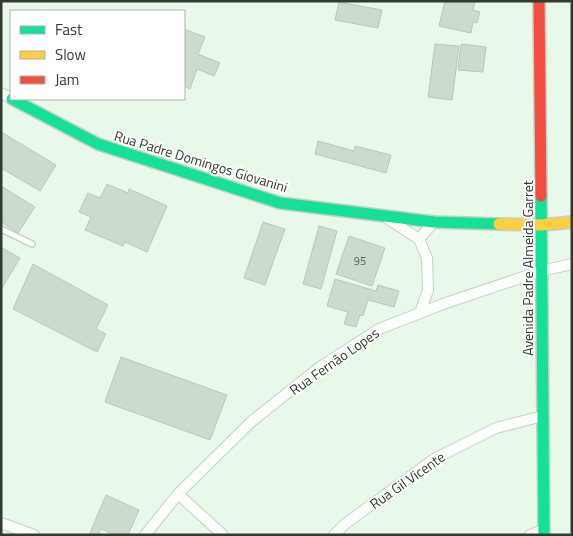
<svg xmlns="http://www.w3.org/2000/svg" width="573" height="536" viewBox="0 0 573 536" font-family="'Titillium Web',sans-serif">
<style>
.building{fill:#cddace;stroke:#bac8bc}
.lines{fill:none;stroke-linecap:round;stroke-linejoin:round}
.lane-casing{stroke:#c4d0c5;stroke-width:8}
.street-casing{stroke:#c4d0c5;stroke-width:12}
.fast-casing{stroke:#c4d0c5;stroke-width:14}
.slow-casing{stroke:#c4d0c5;stroke-width:14}
.jam-casing{stroke:#c4d0c5;stroke-width:14}
.lane{stroke:#fcfefc;stroke-width:5}
.street{stroke:#fcfefc;stroke-width:10}
.fast{stroke:#16e098;stroke-width:11}
.slow{stroke:#ffcf43;stroke-width:11}
.jam{stroke:#f24e42;stroke-width:11}
.labels{text-anchor:middle;dominant-baseline:central;stroke-width:4;stroke-linejoin:round;paint-order:stroke}
.number-label{font-size:11px;fill:#576358}
.street-label{font-size:14px;fill:#303b31;stroke:#fff}
</style>
<rect width="100%" height="100%" fill="#e8f9ea"/>
<!-- building -->
<path class="building" d="M445,1H475L473,10L480,12L477,23L473,22L471,33L439,26Z
M339,2L382,10L378,28L335,20Z
M184,29L205,37L198,54L220,63L214,76L197,69L190,89L184,86Z
M435,44L459,46L452,100L428,97Z
M461,44L486,47L483,72L458,70Z
M1,132L56,165L40,191L1,168Z
M318,141L354,151L355,146L391,155L386,173L315,154Z
M107,184L128,193L129,189L167,206L147,252L125,242L123,246L85,230L91,217L79,212L88,193L100,198Z
M1,186L35,207L18,233L1,222Z
M263,222L285,229L265,285L244,278Z
M319,226L337,231L321,289L303,284Z
M349,236L385,248L372,286L336,274Z
M1,247L20,258L1,290Z
M33,264L108,305L96,329L106,334L97,352L13,309Z
M335,279L376,291L378,285L399,291L394,307L368,300L363,316L360,315L356,327L344,324L348,312L327,306Z
M121,357L227,395L210,440L105,402Z
M106,495L139,510L128,535H115L101,529L98,535H89Z"/>
<g class="lines">
<!-- lane casing -->
<g class="lane-casing">
<path id="lane" d="M1,229L32,244"/>
</g>
<!-- street casing -->
<g class="street-casing">
<path id="street" d="M1,93L11,98
M388,219L419,239L427,258L428,290L420,313
M419,239L434,222
M178,494L223,535
M1,523L34,535
M145,535L178,494L252,421L320,367L379,329L443,304L541,271L572,264
M334,535L345,524L434,459L496,428L543,416
M530,535L544,529"/>
</g>
<!-- fast casing -->
<g class="fast-casing">
<path id="fast" d="M12,99L98,144L280,203L434,222L499,224
M541,196L544,535"/>
</g>
<!-- slow casing -->
<g class="slow-casing">
<path id="slow" d="M499,224L542,225L572,222"/>
</g>
<!-- jam casing -->
<g class="jam-casing">
<path id="jam" d="M539,1L541,196"/>
</g>
<!-- lane -->
<use href="#lane" class="lane"/>
<!-- street -->
<use href="#street" class="street"/>
<!-- fast -->
<use href="#fast" class="fast"/>
<!-- slow -->
<use href="#slow" class="slow"/>
<!-- jam -->
<use href="#jam" class="jam"/>
</g>
<g class="labels">
<!-- number labels -->
<g class="number-label">
<text x="360" y="261">95</text>
</g>
<!-- street labels -->
<g class="street-label">
<text transform="translate(201 161) rotate(17)">Rua Padre Domingos Giovanini</text>
<text transform="translate(527 268) rotate(-90)">Avenida Padre Almeida Garret</text>
<text transform="translate(334 361) rotate(-35)">Rua Fernão Lopes</text>
<text transform="translate(407 480) rotate(-35)">Rua Gil Vicente</text>
</g>
</g>
<!-- border -->
<rect width="573" height="536" fill="none" stroke="#303b31" stroke-width="5"/>
<!-- legend -->
<rect x="10" y="10" width="175" height="90" fill="#ffffff" stroke="#acb1ad"/>
<rect x="20" y="26" width="25" height="8" fill="#16e098" stroke="#acb1ad"/>
<text x="55" y="35" font-size="15" fill="#303b31">Fast</text>
<rect x="20" y="51" width="25" height="8" fill="#ffcf43" stroke="#acb1ad"/>
<text x="55" y="60" font-size="15" fill="#303b31">Slow</text>
<rect x="20" y="76" width="25" height="8" fill="#f24e42" stroke="#acb1ad"/>
<text x="55" y="85" font-size="15" fill="#303b31">Jam</text>
</svg>
